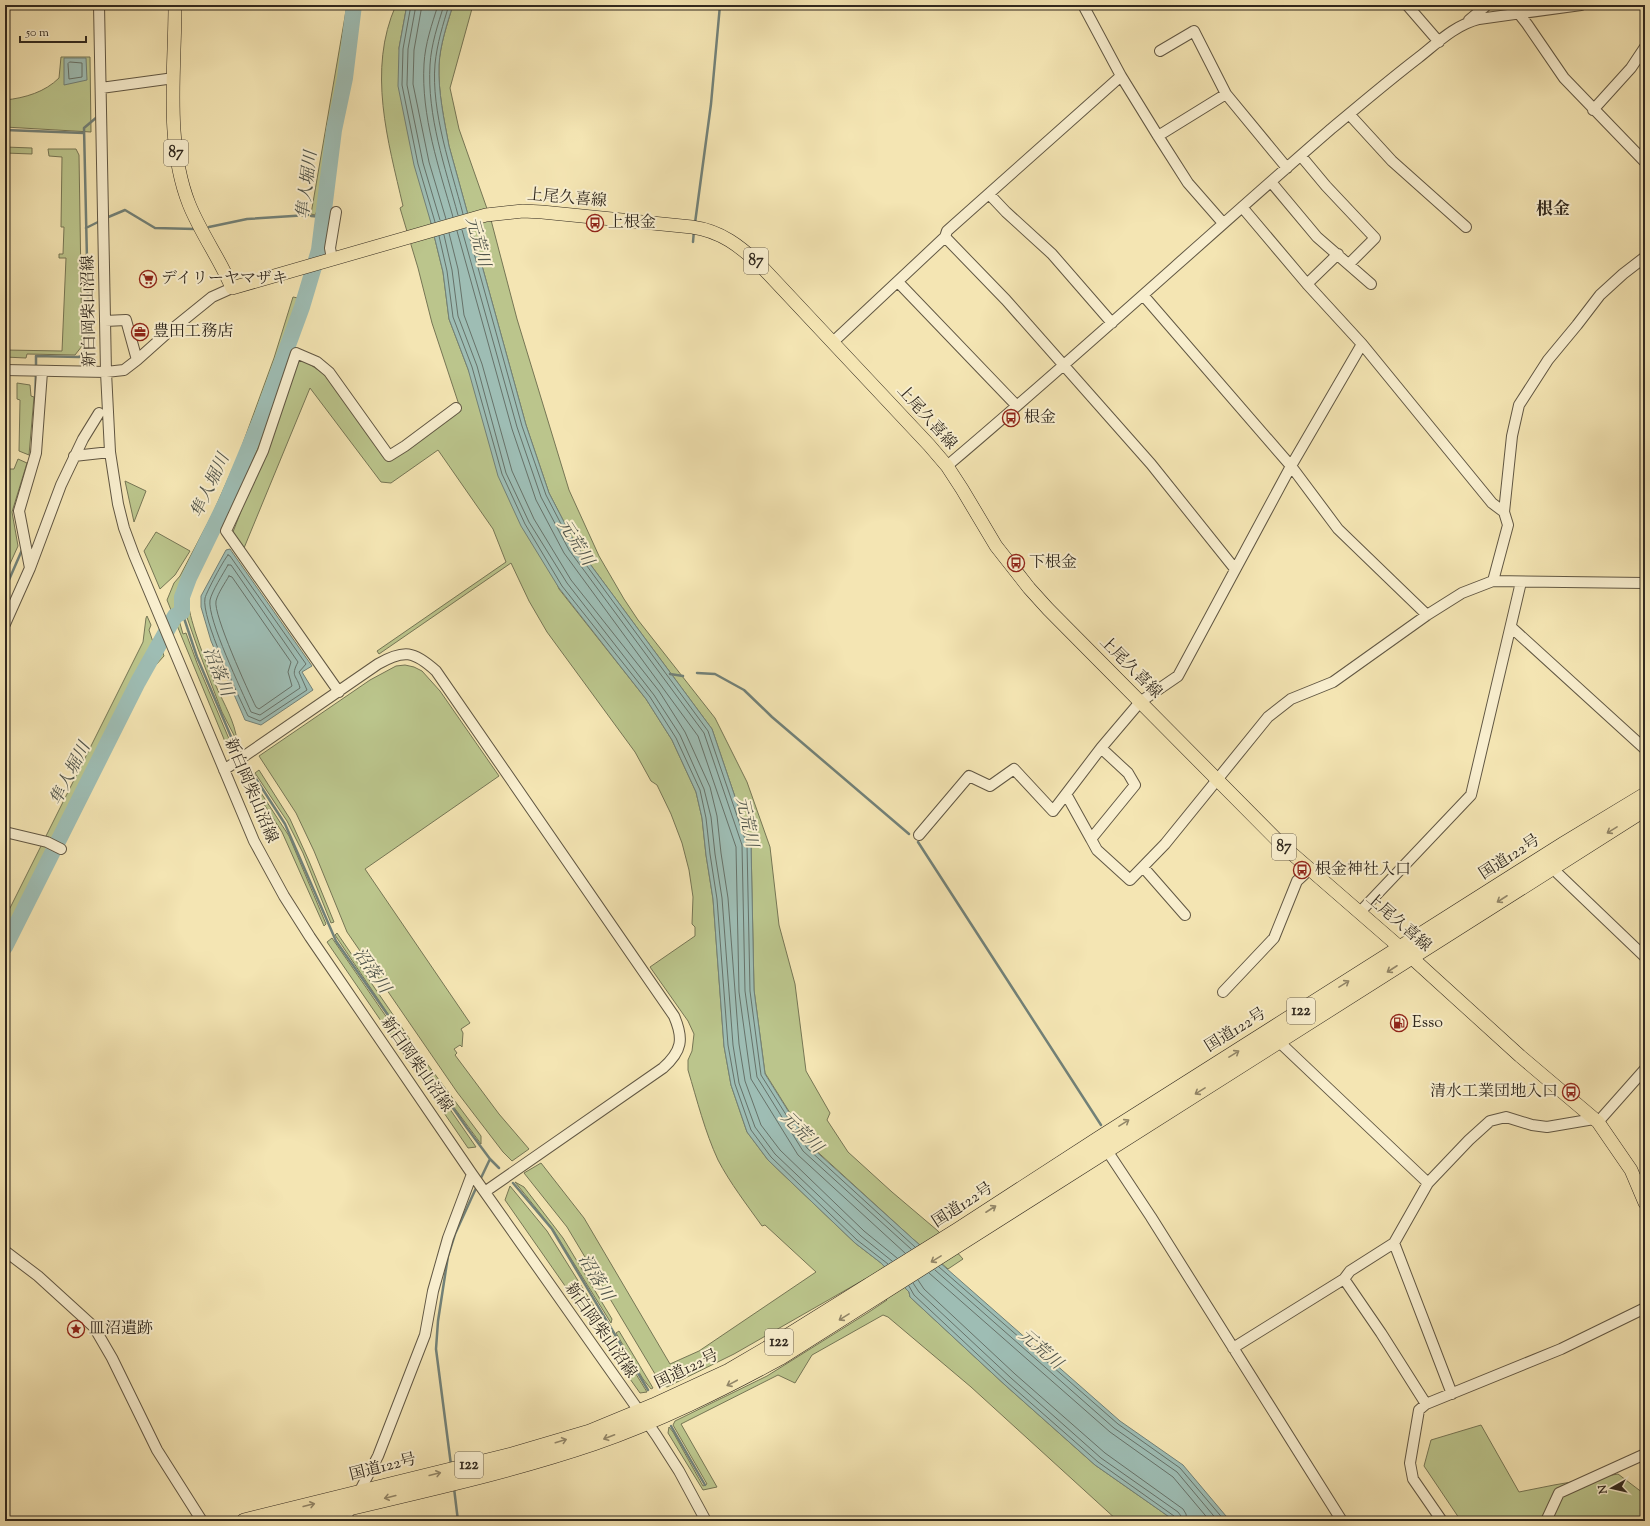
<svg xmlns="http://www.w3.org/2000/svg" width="1650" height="1526" viewBox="0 0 1650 1526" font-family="'Sorts Mill Goudy','Noto Serif JP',serif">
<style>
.green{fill:#bbc58c;stroke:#767655}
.water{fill:#9ebdb4;stroke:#728178}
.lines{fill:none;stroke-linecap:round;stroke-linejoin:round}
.shore{stroke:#677269;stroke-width:1}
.stream{stroke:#728178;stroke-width:2.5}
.river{stroke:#9ebdb4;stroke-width:16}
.minor-casing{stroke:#615743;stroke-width:12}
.major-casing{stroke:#30281e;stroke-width:14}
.highway-casing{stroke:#30281e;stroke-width:16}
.minor{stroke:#f8eece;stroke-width:10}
.major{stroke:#f4e5b3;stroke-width:13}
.highway{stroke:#f4e5b3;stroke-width:15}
.oneway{stroke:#928668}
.labels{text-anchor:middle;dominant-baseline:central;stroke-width:4;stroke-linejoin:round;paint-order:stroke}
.shield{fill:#f8eece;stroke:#6c6353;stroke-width:1}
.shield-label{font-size:15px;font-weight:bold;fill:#30281e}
.street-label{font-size:16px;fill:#30281e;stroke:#f8eece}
.poi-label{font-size:16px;fill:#30281e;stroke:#f8eece;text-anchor:start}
.water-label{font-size:17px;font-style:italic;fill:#51554b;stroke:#f8eece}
.neighbourhood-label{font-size:17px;font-weight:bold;fill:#30281e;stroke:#f8eece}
</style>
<rect width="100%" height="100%" fill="#f4e5b3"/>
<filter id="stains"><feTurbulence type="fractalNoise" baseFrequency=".005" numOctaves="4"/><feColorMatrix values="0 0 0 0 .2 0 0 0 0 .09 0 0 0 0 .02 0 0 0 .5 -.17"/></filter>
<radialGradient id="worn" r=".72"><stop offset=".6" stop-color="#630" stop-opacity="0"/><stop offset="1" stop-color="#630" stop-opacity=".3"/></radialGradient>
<!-- green -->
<path class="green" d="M347,5H349L338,88L328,140L317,211L315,215L311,214Z
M396,5H408L406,10L399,48L431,223L443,272L449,319L468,369L559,589L646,699L672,740L696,792L702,818L706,855L713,899L724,1046L731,1085L747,1132L768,1160L855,1243L881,1263L909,1292L910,1297L1005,1385L1095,1465L1175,1521H1118L971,1387L888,1317L883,1315L812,1355L795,1383L778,1375L681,1424L717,1487L703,1490L668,1433L669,1427L673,1432L703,1486L707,1484L673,1425L675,1421L767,1376L869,1312L887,1300L865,1279L734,1354L667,1387L661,1384L567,1227L524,1173L541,1163L584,1218L670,1364L699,1351L816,1272L765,1225L762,1226C747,1205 730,1183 718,1160C705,1132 697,1100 688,1070V1060L692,1051L694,1034L688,1021L650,967L695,936V927L692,924L693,897L689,870L682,843L671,814L657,785L651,781L635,752L547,632L529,601L511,563L379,654L377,651L506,562L493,529L438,450L391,483L381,482L310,388L244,548L233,532L298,362L302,359L324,374L387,460L457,411H461L432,323L418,268L400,208L403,206C388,141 367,70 396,5Z
M453,5H473L450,88L459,129L491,220L517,319L569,490L599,556L624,599L638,620L715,718L747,782L770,847L779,925L795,984L806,1071L830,1113L827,1120L848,1152L892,1192L938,1231L963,1259L948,1269L913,1239L810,1145L765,1073L754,990L751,844L712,729L576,545L549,493L526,425L449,146C444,119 438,92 439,65C440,45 447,25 453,5Z
M61,57H90L91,132L5,127V118L8,110L5,109V100C25,98 45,92 59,78Z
M5,147L32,148V154L5,153Z
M48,149H76L79,155L82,346L75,355L27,354L26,358L5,357V350L62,351L66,258H59V254H63L64,227H61L62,157L49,156Z
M293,297L298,298L249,445L223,501L184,575L178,597L179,609L173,615L167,600L174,583L180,576L213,513L239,454L274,358Z
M305,300L310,301L259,446L226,519L190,589C186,604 191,617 195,631C201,650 208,668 216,686C224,704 235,722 237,741L222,712L198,649L183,606L184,596L202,552L245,469L264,421Z
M17,383L30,385L31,396L34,397L29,455L19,451L20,400L17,399Z
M18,459L27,463L12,512L18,546L5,575V469H14Z
M125,481L146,491L134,522Z
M156,532L190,551L175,575L160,589L144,551Z
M147,616L151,625L149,630L154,645L137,676L55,840L46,836L143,642L146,618Z
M179,620L183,634L186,633L197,663L232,746L226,744L176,623Z
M162,650L164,656L146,676L63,843L60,842L134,694L147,670Z
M405,665L414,667L422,671L440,691L499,776L365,869L470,1023L461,1029L463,1033L462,1047L460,1045L454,1049L457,1053L455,1055L499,1114L529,1149L512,1161L503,1152L457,1092L347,932L314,851L296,813L259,756L370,680L396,666Z
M259,770L290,819L309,861L334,922L331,923L303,853L287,821L255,773Z
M250,776L289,836L326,924L324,926L282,832L247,778Z
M43,842L51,848L5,940V918Z
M56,849L59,851L5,959V951Z
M337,933L422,1057L481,1136V1144L419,1060L335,935Z
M332,938L476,1147L468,1148L327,942Z
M515,1182L524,1187L563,1238L612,1319L611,1323L552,1228Z
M510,1186L547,1231L607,1327L598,1333L505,1200Z
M619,1331L653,1388L651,1389L643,1379L616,1333Z
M612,1335L647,1392L640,1393L603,1341Z
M1481,1425L1519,1492L1554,1485L1618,1474L1643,1493L1645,1496V1521H1461L1424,1466L1431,1440Z"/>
<!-- water -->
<path class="water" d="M408,5H453C447,24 440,45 439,65C438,92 444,119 449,146L526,425L549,493L576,545L712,729L751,844L754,990L765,1074L810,1146L913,1239L1120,1421L1183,1465L1226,1516L1232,1521H1175L1095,1465L1005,1385L910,1297L909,1292L881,1263L855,1243L768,1160L747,1132L731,1085L724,1046L713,899L706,855L702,818L696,792L672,740L646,699L559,588L521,526L498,476L468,369L449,319L443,272L431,223L414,165L398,86L399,48L406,10Z
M64,58H86L87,80L64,85Z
M230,549L312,666L302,672L313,690L261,725L245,720L211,641L201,607V596L226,550Z"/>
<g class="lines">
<!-- shore -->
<path class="shore" d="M411,5L403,49L402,85L418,164L435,222
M416,5L408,49L407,85L423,163L440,220
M422,5L414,50L413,84L429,162L446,219
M438,5C432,24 425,44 424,64C421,116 439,168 453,217
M444,5C438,24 431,45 430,65C427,116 445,167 458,215
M449,5C443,24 437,44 435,64C431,112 451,168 463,214
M70,62L82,63V77L69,79L68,64Z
M467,228L522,426L546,495L573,547L708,731L747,845L750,991L761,1075L807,1148L915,1247
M462,230L517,427L541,497L569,550L704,733L742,845L745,991L757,1077L803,1151L911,1249
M457,231L512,429L536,500L564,553L698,736L736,847L739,992L751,1079L798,1155L905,1253
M449,233L458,269L464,315L482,364L512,471L534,519L571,580L659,691L685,732L710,787L717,816L721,853L728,898L739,1044L745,1081L761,1125L780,1150L864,1231L897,1258
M444,235L452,270L458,316L477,366L506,473L529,522L567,583L654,695L680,735L704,789L711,817L715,854L722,898L733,1045L739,1083L755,1127L775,1154L861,1236L892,1261
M439,236L447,271L453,317L472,367L502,474L525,524L562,586L650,697L676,738L700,790L706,818L710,854L717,899L728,1045L735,1084L751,1130L771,1157L857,1240L888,1264
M228,555L230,556L306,664L299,672L307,690L260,721L248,716C238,695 201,618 205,598C207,591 223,561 228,555Z
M228,565H231L298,662C290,677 297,675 300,688L260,715L251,712C242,691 207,619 210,600C212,591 223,574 228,565Z
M229,576L232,577L291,662L288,672L292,686L259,709L256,707C248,691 213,614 216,601C218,593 225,583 229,576Z
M939,1267L1118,1424L1180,1468L1225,1521
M935,1270L1114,1428L1177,1472L1218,1521
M929,1273L1110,1432L1173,1477L1210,1521
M918,1280L924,1289L1015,1374L1105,1453L1183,1509L1186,1514L1187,1521
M913,1283L919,1292L1011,1378L1101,1458L1178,1512L1181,1516V1521
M909,1286L914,1295L1007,1382L1098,1462L1174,1516L1176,1521"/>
<!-- stream -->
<path class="stream" d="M5,130L84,133
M311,216L323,217
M106,218L125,210L155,228L195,229
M695,223L711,104L720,5
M209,227L247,219L308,215
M86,228L100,221
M693,242L694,230
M36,368V356L79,357L89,348L84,128L97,117
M35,400L36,373
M5,589L22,550
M182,612L197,657L232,739
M697,673L715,674L744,690L772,717L909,834
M670,674L683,676
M251,771L285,824L336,941L467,1128L490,1159L499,1168
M918,842L1101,1125
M480,1180L490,1159
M513,1183L552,1229L648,1390
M671,1426L705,1485
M451,1465L436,1349L438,1321L448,1256L455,1234L477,1186
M454,1488L458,1521"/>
<!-- river -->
<path class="river" d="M5,947L138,682L175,616L182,612V597L189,578L227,500L262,416L302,307L319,250L334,130L345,78L354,5"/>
<!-- minor casing -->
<g class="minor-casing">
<path id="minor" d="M99,5L106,372L110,452L118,504L124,528L134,555L254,841L284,896L310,937L472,1174L656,1435L679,1471L706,1521
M1083,5L1121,76L1158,136L1188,183L1223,223
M1407,5L1439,42
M1512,5L1527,24L1564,78L1645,162
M1469,20L1487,5
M101,88L174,78
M1226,94L1287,168
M1593,110L1631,68L1645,47
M1349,114L1392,161L1466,227
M1158,136L1226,94L1194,31L1160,51
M1301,156L1326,186L1375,238L1349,264
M1271,182L1317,237L1371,284
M989,194L1006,212L1052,254L1112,323
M1242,207L1307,284L1362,344L1492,503L1504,512
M945,237L1006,300L1151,464L1235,569
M332,259L330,248L336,212
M898,282L1017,406
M1307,284L1338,254
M1143,295L1291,466L1338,529L1427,615
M105,321L126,320L137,360
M833,342L945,237L947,231L1121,76
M5,370L106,372L124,370L137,360L165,335L212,297L232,288
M74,456L110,452
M947,466C1077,356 1202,241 1331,129C1360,105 1388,81 1418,58C1437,43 1455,25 1479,19L1581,5
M30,568L19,511L36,453L42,372
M1493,581L1645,583
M5,624L30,568L61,485L83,439L99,413
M1511,627L1645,749
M339,692L226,531L263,451L296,353L317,362L329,372L389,456L405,446L456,408
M1101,748L1128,773L1135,785L1091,839L1097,850L1130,880L1165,844L1268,717L1291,699L1333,682L1427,615L1462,593L1493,581L1508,525L1504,512L1512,436L1519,405L1548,360L1577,325L1600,295L1623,274L1645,257
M224,770L378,664C404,649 414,651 436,671L674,1016C684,1039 682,1051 663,1068L486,1191
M1066,794L1091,839
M5,832L47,842L61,849
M919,835L969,776L990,786L1014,769L1053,811L1101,748L1140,702L1178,676L1291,466L1362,344
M1143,867L1185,915
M1551,867L1645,957
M1360,912L1471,795L1521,582
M1223,992L1274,938L1297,881L1310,869
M1274,1037L1428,1183
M1598,1122L1645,1069
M1104,1146L1151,1217L1342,1521
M1394,1243L1452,1394
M5,1251L38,1276L94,1327L112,1358L157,1450L202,1521
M1344,1279L1350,1271L1394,1243L1428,1183L1469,1140L1490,1121L1506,1117L1532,1125L1547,1127L1594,1119
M1233,1348L1344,1279L1381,1333L1426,1404
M344,1521L378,1456L425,1335L433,1291L448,1238L472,1174
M1442,1521L1413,1479L1410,1463L1419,1410L1426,1404L1561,1349L1645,1308
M1546,1521L1559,1493L1645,1454"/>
</g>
<!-- major casing -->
<g class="major-casing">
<path id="major" d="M175,5C175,70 165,143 189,204C201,234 220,259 232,288L486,215L523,211L542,212L692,227C721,231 740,246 761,266L929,445L947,466L962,489L996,546L1029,588L1048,609L1282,845L1411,957L1520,1056L1598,1122L1631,1170L1645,1203"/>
</g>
<!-- highway casing -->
<g class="highway-casing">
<path id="highway" d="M244,1521L512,1455L590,1432L653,1406L729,1371L775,1344L958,1230L1100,1138L1564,844L1645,795
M295,1521C395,1496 497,1476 594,1443C660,1420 720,1390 781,1357L1645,809"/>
</g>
<!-- minor -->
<use href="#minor" class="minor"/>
<!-- major -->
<use href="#major" class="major"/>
<!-- highway -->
<use href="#highway" class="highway"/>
</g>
<!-- one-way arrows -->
<defs><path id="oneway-shaft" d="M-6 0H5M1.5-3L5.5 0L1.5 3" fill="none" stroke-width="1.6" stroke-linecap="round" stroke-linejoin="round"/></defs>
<g class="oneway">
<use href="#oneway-shaft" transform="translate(1612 830) rotate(148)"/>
<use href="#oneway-shaft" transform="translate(1502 899) rotate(147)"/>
<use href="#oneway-shaft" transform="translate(1392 969) rotate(147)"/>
<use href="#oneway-shaft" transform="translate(1344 984) rotate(-32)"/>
<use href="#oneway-shaft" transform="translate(1234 1054) rotate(-32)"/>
<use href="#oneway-shaft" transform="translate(1200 1091) rotate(148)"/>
<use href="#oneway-shaft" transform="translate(1124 1123) rotate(-32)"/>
<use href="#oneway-shaft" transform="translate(991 1209) rotate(-33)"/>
<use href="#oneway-shaft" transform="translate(936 1259) rotate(148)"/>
<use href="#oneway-shaft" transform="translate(844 1317) rotate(148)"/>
<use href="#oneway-shaft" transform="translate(732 1383) rotate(152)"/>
<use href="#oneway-shaft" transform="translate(609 1437) rotate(159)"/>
<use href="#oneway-shaft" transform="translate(561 1441) rotate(-17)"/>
<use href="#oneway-shaft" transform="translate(435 1474) rotate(-14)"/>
<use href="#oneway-shaft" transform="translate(390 1497) rotate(166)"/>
<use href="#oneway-shaft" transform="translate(309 1505) rotate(-14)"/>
</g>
<!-- icons -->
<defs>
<g id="bus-ring" transform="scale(0.9)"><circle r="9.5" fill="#f8eece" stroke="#8f2418" stroke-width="1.5"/><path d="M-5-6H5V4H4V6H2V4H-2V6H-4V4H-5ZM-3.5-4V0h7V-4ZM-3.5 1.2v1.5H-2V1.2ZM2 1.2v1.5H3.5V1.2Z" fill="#8f2418"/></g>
<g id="supermarket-ring" transform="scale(0.9)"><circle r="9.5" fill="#f8eece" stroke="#8f2418" stroke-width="1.5"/><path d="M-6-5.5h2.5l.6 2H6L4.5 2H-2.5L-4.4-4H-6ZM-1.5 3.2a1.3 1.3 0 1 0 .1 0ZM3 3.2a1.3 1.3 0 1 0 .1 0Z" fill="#8f2418"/></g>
<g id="office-ring" transform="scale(0.9)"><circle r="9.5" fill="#f8eece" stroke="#8f2418" stroke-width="1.5"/><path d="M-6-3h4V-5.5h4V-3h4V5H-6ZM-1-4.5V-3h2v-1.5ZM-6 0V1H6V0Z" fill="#8f2418"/></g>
<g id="fuel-ring" transform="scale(0.9)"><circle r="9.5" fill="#f8eece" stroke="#8f2418" stroke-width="1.5"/><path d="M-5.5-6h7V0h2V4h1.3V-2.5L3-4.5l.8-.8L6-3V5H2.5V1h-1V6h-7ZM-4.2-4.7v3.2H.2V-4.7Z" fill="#8f2418"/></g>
<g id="sight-ring" transform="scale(0.9)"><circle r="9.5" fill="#f8eece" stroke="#8f2418" stroke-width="1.5"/><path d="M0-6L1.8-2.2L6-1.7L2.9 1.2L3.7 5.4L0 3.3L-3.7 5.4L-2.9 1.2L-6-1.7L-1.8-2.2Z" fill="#8f2418"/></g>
</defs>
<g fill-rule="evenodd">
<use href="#bus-ring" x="595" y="223"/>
<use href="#supermarket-ring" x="148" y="279"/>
<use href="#office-ring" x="140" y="332"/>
<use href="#bus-ring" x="1011" y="418"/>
<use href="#bus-ring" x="1016" y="563"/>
<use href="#bus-ring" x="1302" y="870"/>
<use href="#fuel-ring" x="1399" y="1023"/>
<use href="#bus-ring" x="1571" y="1092"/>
<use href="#sight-ring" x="76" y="1329"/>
</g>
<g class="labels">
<!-- shield labels -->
<g class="shield">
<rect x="164" y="140" width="24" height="26" rx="3"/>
<rect x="744" y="248" width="24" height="26" rx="3"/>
<rect x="1272" y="834" width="24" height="26" rx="3"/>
<rect x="1287" y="998" width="28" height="26" rx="3"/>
<rect x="765" y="1329" width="28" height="26" rx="3"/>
<rect x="455" y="1452" width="28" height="26" rx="3"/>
</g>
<g class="shield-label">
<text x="176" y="153">87</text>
<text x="756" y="261">87</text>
<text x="1284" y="847">87</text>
<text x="1301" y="1011">122</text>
<text x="779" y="1342">122</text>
<text x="469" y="1465">122</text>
</g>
<!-- street labels -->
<g class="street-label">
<text transform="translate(567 199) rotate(5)">上尾久喜線</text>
<text transform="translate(90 311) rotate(-91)">新白岡柴山沼線</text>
<text transform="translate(926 418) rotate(48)">上尾久喜線</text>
<text transform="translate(1130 668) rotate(45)">上尾久喜線</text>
<text transform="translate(250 791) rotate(67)">新白岡柴山沼線</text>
<text transform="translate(1510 858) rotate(-33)">国道122号</text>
<text transform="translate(1398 923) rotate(41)">上尾久喜線</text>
<text transform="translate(1236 1031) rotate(-32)">国道122号</text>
<text transform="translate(416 1065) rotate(55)">新白岡柴山沼線</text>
<text transform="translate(963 1206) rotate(-33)">国道122号</text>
<text transform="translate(600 1331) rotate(55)">新白岡柴山沼線</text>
<text transform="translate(687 1370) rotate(-26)">国道122号</text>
<text transform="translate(383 1468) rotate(-14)">国道122号</text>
</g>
<!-- poi labels -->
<g class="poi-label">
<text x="608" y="223">上根金</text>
<text x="161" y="279">デイリーヤマザキ</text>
<text x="153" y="332">豊田工務店</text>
<text x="1024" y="418">根金</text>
<text x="1029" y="563">下根金</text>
<text x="1315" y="870">根金神社入口</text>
<text x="1412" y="1023">Esso</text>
<text x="1558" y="1092" text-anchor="end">清水工業団地入口</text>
<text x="89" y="1329">皿沼遺跡</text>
</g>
<!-- water labels -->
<g class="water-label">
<text transform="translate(308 185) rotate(-83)">隼人堀川</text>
<text transform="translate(477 242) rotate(75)">元荒川</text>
<text transform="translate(211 486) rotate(-65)">隼人堀川</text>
<text transform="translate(575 543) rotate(58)">元荒川</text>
<text transform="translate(217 672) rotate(68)">沼落川</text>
<text transform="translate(71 774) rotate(-63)">隼人堀川</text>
<text transform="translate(746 822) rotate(78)">元荒川</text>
<text transform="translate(371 971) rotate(55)">沼落川</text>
<text transform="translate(801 1133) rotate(45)">元荒川</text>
<text transform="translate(595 1278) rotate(59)">沼落川</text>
<text transform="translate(1040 1350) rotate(41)">元荒川</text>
</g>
<!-- neighbourhood labels -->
<g class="neighbourhood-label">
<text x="1553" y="210">根金</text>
</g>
</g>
<!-- margin -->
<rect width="1650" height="1526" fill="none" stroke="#f4e5b3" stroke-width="20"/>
<rect x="6" y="6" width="1638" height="1514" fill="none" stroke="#30281e" stroke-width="2"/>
<rect x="10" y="10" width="1630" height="1506" fill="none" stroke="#30281e"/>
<!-- north arrow -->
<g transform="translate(1612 1488) rotate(262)" stroke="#f8eece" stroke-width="3" paint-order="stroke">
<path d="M0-3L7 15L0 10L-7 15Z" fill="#30281e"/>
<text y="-6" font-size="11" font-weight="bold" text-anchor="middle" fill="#30281e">N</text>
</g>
<!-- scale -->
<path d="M20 36v6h66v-6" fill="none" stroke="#30281e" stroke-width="2"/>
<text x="26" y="36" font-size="12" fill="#30281e" stroke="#f8eece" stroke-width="3" paint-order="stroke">50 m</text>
<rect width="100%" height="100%" filter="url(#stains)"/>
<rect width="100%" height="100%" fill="url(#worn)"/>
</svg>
